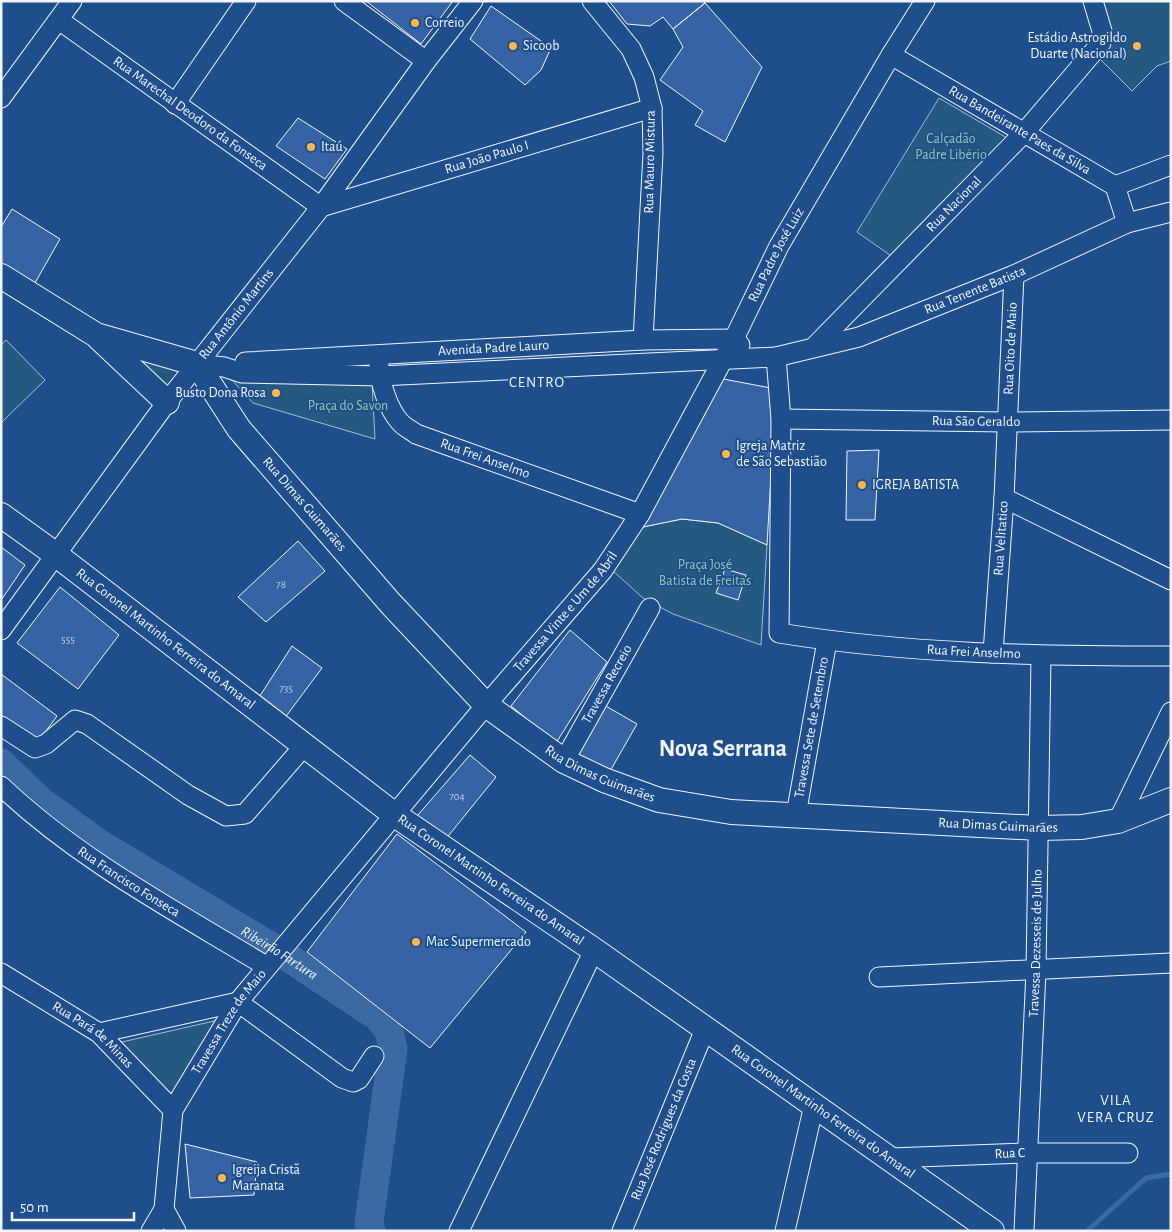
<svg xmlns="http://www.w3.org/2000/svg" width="1172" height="1232" viewBox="0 0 1172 1232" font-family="'Alegreya Sans',sans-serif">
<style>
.green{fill:#245a82;stroke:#a8bbd7}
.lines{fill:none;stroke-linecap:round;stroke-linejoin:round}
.stream{stroke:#3b69a3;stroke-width:5}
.river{stroke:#3b69a3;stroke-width:29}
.building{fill:#3563a3;stroke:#f2f6ff}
.minor-casing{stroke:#f2f6ff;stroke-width:21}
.major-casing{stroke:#f2f6ff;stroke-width:26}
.minor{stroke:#1f4e8c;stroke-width:19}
.major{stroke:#1f4e8c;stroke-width:24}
.poi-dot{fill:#ffb74d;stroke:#1f4e8c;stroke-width:2}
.labels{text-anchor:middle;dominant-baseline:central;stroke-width:4;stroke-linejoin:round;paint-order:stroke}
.number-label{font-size:11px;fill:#c3d1e8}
.poi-label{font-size:14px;fill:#f2f6ff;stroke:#1f4e8c;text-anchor:start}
.street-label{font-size:14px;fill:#f2f6ff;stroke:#1f4e8c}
.park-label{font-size:14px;fill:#97c8a6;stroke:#1f4e8c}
.neighbourhood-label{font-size:15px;letter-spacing:1px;fill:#f2f6ff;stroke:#1f4e8c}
.water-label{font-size:15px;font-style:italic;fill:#f2f6ff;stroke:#1f4e8c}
.town-label{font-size:24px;font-weight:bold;fill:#f2f6ff;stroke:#1f4e8c}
</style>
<rect width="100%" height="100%" fill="#1f4e8c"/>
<!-- green -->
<path class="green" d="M1101,1H1171V61L1157,66L1132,91L1094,53L1111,39Z
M939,98L1007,138L897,260L857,232Z
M6,340L45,380L1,423V345Z
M124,351L182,369L166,388Z
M231,379L372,382L375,439L253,403Z
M682,519L718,523L767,545L761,645L673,614L643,598L613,571L643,527Z
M223,1019L167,1101L113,1044Z"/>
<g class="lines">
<!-- stream -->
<path class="stream" d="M1087,1231L1146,1178L1171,1174"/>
<!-- river -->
<path class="river" id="s1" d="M1,763L39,800L98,843L280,952L378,1017L389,1031L393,1049L369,1223L371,1231"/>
</g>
<!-- building -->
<path class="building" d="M366,1H453L421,44Z
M609,1H703L705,3L673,29L663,17L650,26L627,24Z
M705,3L762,67L725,142L695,125L703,111L660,80L683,47L673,29Z
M491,6L551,48L541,70L525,85L470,39Z
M298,118L347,149L325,179L276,146Z
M12,209L60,239L31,290L1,270V227Z
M718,378L776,389L767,545L718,523L682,519L643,527Z
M879,450L875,520H846L847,451Z
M298,541L325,571L266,622L238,597Z
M1,547L25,565L2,599L1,598Z
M725,569L746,575L738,600L716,593Z
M60,587L119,635L78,689L17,643Z
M570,630L607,662L556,743L511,706Z
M292,646L322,668L284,719L256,702Z
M1,674L57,716L38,742L1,715Z
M604,705L637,724L605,780L570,764Z
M470,755L496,777L445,840L417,816Z
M397,834L526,932L430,1048L307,952Z
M185,1144L257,1162L254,1195L190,1198Z"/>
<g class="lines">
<!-- minor casing -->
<g class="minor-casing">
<g id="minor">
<path d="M344,1L426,61"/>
<path d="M592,1L631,49L644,77L652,108L653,153L643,340"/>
<path id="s2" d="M59,20L321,207L652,108"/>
<path id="s3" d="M891,55L1115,186L1127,223"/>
<path d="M1,98L72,1"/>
<path d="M175,104L246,1"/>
<path d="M1115,186L1171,165"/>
<path id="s4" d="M814,347L1023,134L1101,43L1102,31L1093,1"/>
<path id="s5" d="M776,357L781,419L779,633C908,654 1040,656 1171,656"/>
<path id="s6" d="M245,362L643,340L734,339L740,345"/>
<path id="s7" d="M197,364L224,367L242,373L380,376L776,357L859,337L1014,275L1127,223L1171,212"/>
<path id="s8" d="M379,365C380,383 388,409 400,422C404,427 411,430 416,434L640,514"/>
<path id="s9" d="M781,419L1006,422L1171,420"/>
<path d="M1004,498L1171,580"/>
<path id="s10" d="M1,630L167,402L321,207L426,61L473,1"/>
<path id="s11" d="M993,653L1004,498L1014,275"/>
<path d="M1,726L35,748L46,744L75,720L87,724L188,795L226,816L245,814L305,745"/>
<path id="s12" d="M564,761L650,608"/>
<path id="s13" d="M1,786C79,860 174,910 266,966"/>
<path id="s14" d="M796,815L827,641"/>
<path d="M1118,821L1171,712"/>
<path id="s15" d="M1,973L99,1033L173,1110"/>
<path d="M879,977L1171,963"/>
<path d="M238,1002L342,1078L353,1082L359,1079L374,1056"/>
<path d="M99,1033L238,1002"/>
<path id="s16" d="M891,1158L1026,1153H1128"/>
<path d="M151,1231L164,1209"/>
<path id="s17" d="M176,1231L164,1209L173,1110L238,1002L486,705L603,570L640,514L734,339L779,246L891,55L925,1"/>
<path d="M459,1231L594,950"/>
<path id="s18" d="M622,1231L705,1029"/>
<path d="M785,1231L814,1105"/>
<path id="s19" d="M1024,1231L1036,971L1041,656"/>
</g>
</g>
<!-- major casing -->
<g class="major-casing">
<g id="major">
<path id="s20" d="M1,276L96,335L197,364L239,429L391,604L486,705L564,761L604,780L659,800L731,812L1039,828L1082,827L1118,821L1171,800"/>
<path d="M99,338L167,402"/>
<path id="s21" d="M1,515L55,554L395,815L594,950L992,1231"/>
</g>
</g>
<!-- minor -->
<use href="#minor" class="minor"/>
<!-- major -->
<use href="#major" class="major"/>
</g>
<!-- markers -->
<g class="poi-dot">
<circle cx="415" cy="23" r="5"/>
<circle cx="513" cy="46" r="5"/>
<circle cx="1137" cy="46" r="5"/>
<circle cx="311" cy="147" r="5"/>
<circle cx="276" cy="393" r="5"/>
<circle cx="726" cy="454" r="5"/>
<circle cx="862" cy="485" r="5"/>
<circle cx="416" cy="942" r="5"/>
<circle cx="222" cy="1178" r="5"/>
</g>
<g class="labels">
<!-- number labels -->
<g class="number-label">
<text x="281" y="584">78</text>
<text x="68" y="639">555</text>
<text x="286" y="688">735</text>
<text x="457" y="796">704</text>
</g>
<!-- poi labels -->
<g class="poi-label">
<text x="425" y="23">Correio</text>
<text x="1127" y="38" text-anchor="end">Estádio Astrogildo<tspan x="1127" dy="16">Duarte (Nacional)</tspan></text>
<text x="523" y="46">Sicoob</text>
<text x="321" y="147">Itaú</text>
<text x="266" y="393" text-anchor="end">Busto Dona Rosa</text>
<text x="736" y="446">Igreja Matriz<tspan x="736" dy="16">de São Sebastião</tspan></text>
<text x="872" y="485">IGREJA BATISTA</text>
<text x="426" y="942">Mac Supermercado</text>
<text x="232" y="1170">Igreija Cristã<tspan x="232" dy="16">Maranata</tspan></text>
</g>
<!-- street labels -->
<g class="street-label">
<text stroke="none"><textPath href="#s2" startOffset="161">Rua Marechal Deodoro da Fonseca</textPath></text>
<text stroke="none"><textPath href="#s3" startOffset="149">Rua Bandeirante Paes da Silva</textPath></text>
<text stroke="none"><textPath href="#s2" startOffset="495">Rua João Paulo I</textPath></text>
<text transform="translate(650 162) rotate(-89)">Rua Mauro Mistura</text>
<text stroke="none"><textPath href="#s4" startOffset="200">Rua Nacional</textPath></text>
<text stroke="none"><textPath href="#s17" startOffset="1176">Rua Padre José Luiz</textPath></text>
<text stroke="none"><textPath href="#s7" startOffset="791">Rua Tenente Batista</textPath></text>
<text stroke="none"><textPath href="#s10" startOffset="394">Rua Antônio Martins</textPath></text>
<text stroke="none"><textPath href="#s6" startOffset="249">Avenida Padre Lauro</textPath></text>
<text stroke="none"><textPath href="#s11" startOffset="305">Rua Oito de Maio</textPath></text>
<text stroke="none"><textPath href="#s9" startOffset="195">Rua São Geraldo</textPath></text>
<text stroke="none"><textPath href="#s8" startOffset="155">Rua Frei Anselmo</textPath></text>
<text stroke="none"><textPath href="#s20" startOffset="394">Rua Dimas Guimarães</textPath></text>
<text stroke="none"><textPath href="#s11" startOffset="115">Rua Velitatico</textPath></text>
<text stroke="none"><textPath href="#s17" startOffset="760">Travessa Vinte e Um de Abril</textPath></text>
<text stroke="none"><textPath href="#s21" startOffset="206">Rua Coronel Martinho Ferreira do Amaral</textPath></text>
<text stroke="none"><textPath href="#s5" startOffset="472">Rua Frei Anselmo</textPath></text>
<text stroke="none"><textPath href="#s12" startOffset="88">Travessa Recreio</textPath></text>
<text stroke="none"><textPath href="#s14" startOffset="89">Travessa Sete de Setembro</textPath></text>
<text stroke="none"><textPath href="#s20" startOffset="799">Rua Dimas Guimarães</textPath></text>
<text stroke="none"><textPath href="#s20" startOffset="1204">Rua Dimas Guimarães</textPath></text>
<text stroke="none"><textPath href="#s21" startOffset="611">Rua Coronel Martinho Ferreira do Amaral</textPath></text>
<text stroke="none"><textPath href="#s13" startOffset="160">Rua Francisco Fonseca</textPath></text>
<text stroke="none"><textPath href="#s19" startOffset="288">Travessa Dezesseis de Julho</textPath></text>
<text stroke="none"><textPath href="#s17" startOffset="229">Travessa Treze de Maio</textPath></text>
<text stroke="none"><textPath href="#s15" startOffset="111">Rua Pará de Minas</textPath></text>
<text stroke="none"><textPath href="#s21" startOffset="1016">Rua Coronel Martinho Ferreira do Amaral</textPath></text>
<text stroke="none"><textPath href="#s18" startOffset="110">Rua José Rodrigues da Costa</textPath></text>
<text stroke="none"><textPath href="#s16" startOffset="119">Rua C</textPath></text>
</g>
<!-- park labels -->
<g class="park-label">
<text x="951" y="139">Calçadão<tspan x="951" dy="16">Padre Libério</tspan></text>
<text x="348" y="406">Praça do Savon</text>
<text x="705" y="565">Praça José<tspan x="705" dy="16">Batista de Freitas</tspan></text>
</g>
<!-- neighbourhood labels -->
<g class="neighbourhood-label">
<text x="537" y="382">CENTRO</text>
<text x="1116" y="1100">VILA<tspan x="1116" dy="17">VERA CRUZ</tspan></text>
</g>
<!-- water labels -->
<g class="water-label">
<text stroke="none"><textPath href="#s1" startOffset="338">Ribeirão Fartura</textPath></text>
</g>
<!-- town labels -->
<g class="town-label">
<text x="723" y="749">Nova Serrana</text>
</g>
</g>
<!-- border -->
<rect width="1172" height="1232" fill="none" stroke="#f2f6ff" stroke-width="5"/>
<!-- scale -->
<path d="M12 1212v8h122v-8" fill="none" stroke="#f2f6ff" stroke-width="2.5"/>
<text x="20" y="1212" font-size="15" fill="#f2f6ff" stroke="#1f4e8c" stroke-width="4" paint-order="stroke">50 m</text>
</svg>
